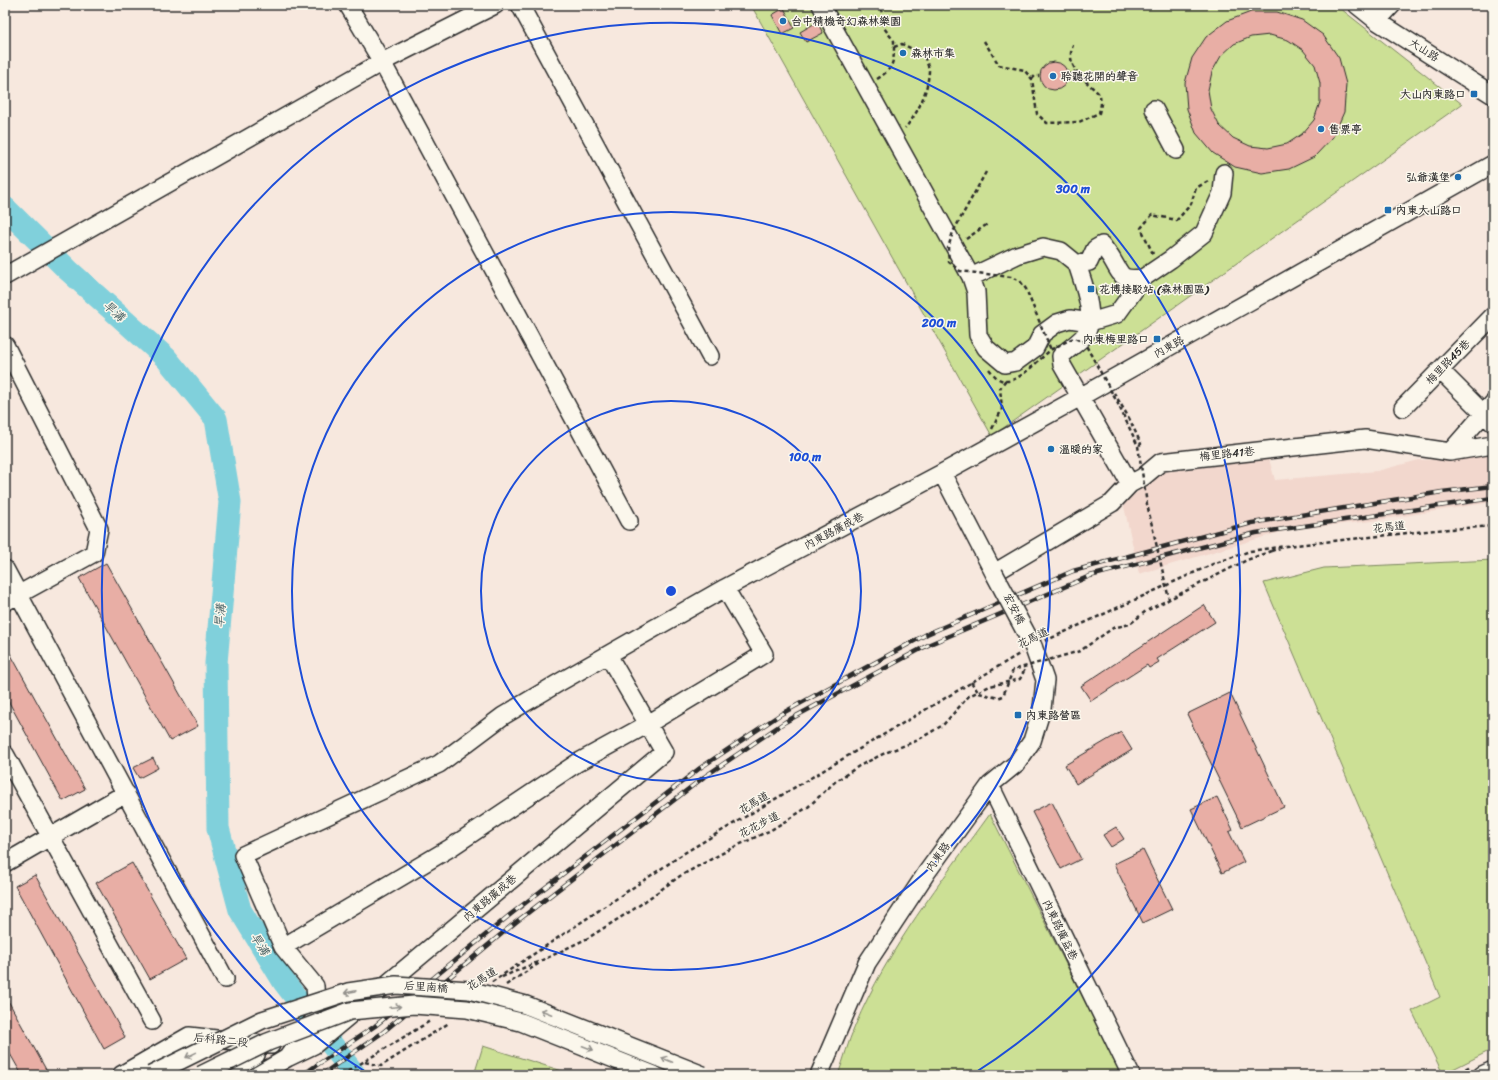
<svg xmlns="http://www.w3.org/2000/svg" width="1498" height="1080" viewBox="0 0 1498 1080" font-family="Sriracha,'LXGW WenKai TC',sans-serif">
<style>
.built{fill:#f2d7cd}
.green{fill:#cce095;stroke:#7c8660}
.lines{fill:none;stroke-linecap:round;stroke-linejoin:round}
.river{stroke:#80d0db;stroke-width:23}
.building{fill:#e8aea5;stroke:#2b2b2b;fill-rule:evenodd}
.minor-casing{stroke:#2b2b2b;stroke-width:20}
.path{stroke:#2b2b2b;stroke-width:2.5;stroke-dasharray:4 3;stroke-linecap:butt}
.minor{stroke:#fbf7ec;stroke-width:17}
.rail-casing{stroke:#2b2b2b;stroke-width:4.5}
.rail{stroke:#fbf7ec;stroke-width:3;stroke-dasharray:9;stroke-linecap:butt}
.minor-bridge-casing{stroke:#2b2b2b;stroke-width:20;stroke-linecap:butt}
.path-bridge{stroke:#2b2b2b;stroke-width:2.5;stroke-dasharray:4 3;stroke-linecap:butt}
.minor-bridge{stroke:#fbf7ec;stroke-width:17}
.oneway{stroke:#93918c}
.ring{fill:none;stroke:#1d4ed8;stroke-width:2}
.poi-dot{fill:#1f6fb2;stroke:#fbf7ec;stroke-width:1.5}
.labels{text-anchor:middle;dominant-baseline:central;stroke-width:3;stroke-linejoin:round;paint-order:stroke}
.poi-label{font-size:11px;font-weight:bold;fill:#2b2b2b;stroke:#fbf7ec;text-anchor:start}
.street-label{font-size:11px;fill:#2b2b2b;stroke:#fbf7ec}
.water-label{font-size:12px;font-style:italic;fill:#445d60;stroke:#fbf7ec}
.centre{fill:#1d4ed8;stroke:#fbf7ec;stroke-width:2}
.ring-label{font-size:12px;text-anchor:middle;font-weight:bold;fill:#1d4ed8;stroke:#fbf7ec;stroke-width:3;stroke-linejoin:round;paint-order:stroke}
</style>
<rect width="100%" height="100%" fill="#f7e8de"/>
<filter id="ink" filterUnits="userSpaceOnUse"><feTurbulence type="fractalNoise" baseFrequency=".025" numOctaves="2"/><feDisplacementMap in="SourceGraphic" scale="8" xChannelSelector="R" yChannelSelector="G"/><feConvolveMatrix kernelMatrix="1 2 1 2 8 2 1 2 1" color-interpolation-filters="sRGB"/></filter>
<g filter="url(#ink)">
<!-- built -->
<path class="built" d="M1493,449V502L1372,521L1287,530L1139,574L1123,502L1138,492L1150,474L1269,459L1275,480L1377,471L1419,460L1454,459Z"/>
<!-- green -->
<path class="green" d="M751,5H1336L1462,104L992,436Z
M1493,560V1049L1443,1074L1412,1011L1440,997L1264,583L1324,568Z
M990,814L1122,1075H838C844,1059 848,1042 855,1026C888,948 941,882 990,814Z
M483,1046L575,1075H474Z"/>
<g class="lines">
<!-- river -->
<path class="river" d="M5,208L68,270L166,358L216,419L230,502L216,663L218,828L240,910L284,982L355,1075"/>
</g>
<!-- building -->
<path class="building" d="M784,8L794,28L782,34L772,15Z
M1251,12H1277L1302,20L1323,35L1339,58L1346,84L1344,112L1333,137L1314,157L1289,169L1262,173L1235,167L1213,153L1196,133L1187,109L1185,83L1192,58L1206,37L1227,21ZM1270,35L1288,40L1303,50L1315,65L1320,83V102L1314,120L1302,134L1287,144L1268,148L1250,146L1233,138L1219,125L1211,109L1208,90L1212,72L1221,56L1234,44L1251,37Z
M817,22L823,33L806,42L800,32Z
M1040 76a14 14 0 1 1 28 0a14 14 0 1 1-28 0Z
M106,563L198,726L170,741L79,578Z
M1204,605L1215,622L1157,659L1159,662L1149,668L1147,665L1091,701L1081,686Z
M5,644L85,789L63,801L5,695Z
M1230,693L1284,807L1242,827L1187,714Z
M1121,732L1132,750L1076,784L1065,765Z
M153,758L158,768L139,778L133,768Z
M1217,797L1233,830L1229,832L1244,862L1222,873L1191,809Z
M1052,802L1081,859L1061,869L1032,812Z
M1116,827L1124,839L1111,847L1103,835Z
M1143,850L1172,909L1143,923L1114,864Z
M132,863L186,959L150,979L96,883Z
M35,875L125,1037L104,1049L15,886Z
M5,995L49,1075H22L5,1045Z"/>
<g class="lines">
<!-- minor casing -->
<g class="minor-casing">
<path id="minor" d="M348,5L382,62L629,521
M520,5L710,356
M821,5L971,277L976,292L978,335L986,348L1005,364L1016,362L1035,348L1042,334L1057,323L1070,319L1090,322L1117,314L1143,278L1171,259L1204,233L1222,193L1224,173
M1357,5L1377,21L1493,95
M1377,21L1392,5
M1154,109L1176,150
M1493,164L1073,401L942,473L994,573L1112,503L1130,484L1143,477L1161,462L1365,439L1450,452L1493,445
M1077,264C1083,283 1098,319 1084,336C1078,343 1068,349 1061,356L1062,365L1130,484
M5,276L382,62L495,5
M971,277L1017,255L1043,247L1061,251L1077,264L1089,262L1095,249L1102,245C1105,250 1110,255 1113,261C1123,278 1122,280 1143,278
M5,345L99,529L94,553L5,602
M1440,370L1493,423
M1403,408L1493,316
M1450,452L1493,403
M5,569L225,979
M5,754L152,1021
M990,785L1131,1075
M5,863L126,793
M283,947L450,848L577,763L648,724L764,654L725,588
M289,1057L314,1045L664,752L608,655
M121,1075L189,1036L271,1045
M223,1075L256,1055
M258,1075L287,1058L317,1015L315,986L283,947L243,855L439,764L503,716L560,682L725,588L942,473
M819,1075L867,963L927,872L990,785L1017,763L1032,741L1042,709L1045,680L1033,646
M1482,1075L1493,1070"/>
</g>
<!-- path -->
<path class="path" d="M984,41L999,65L1024,70L1032,79L1037,114L1047,123L1079,122L1099,113L1101,104L1100,95C1086,80 1064,68 1073,45
M894,47L902,44L923,54C925,59 929,66 929,71C928,91 918,114 905,128
M1068,74H1072L1075,71
M877,79C895,68 894,60 894,41L884,28L881,8L885,5
M1032,79L1035,76H1039
M966,239L989,223
M1153,254L1141,228L1152,215L1177,220L1191,204L1196,188L1210,180
M1114,393L1129,418L1141,444L1138,446
M992,429L1002,409L1000,388L1007,378
M1271,551L1280,548
M1045,641L1213,564L1250,551L1286,546L1436,530L1493,526
M971,682L979,693
M502,977L547,958L588,938L634,909L680,876L732,848L771,830L808,807L836,781L859,766L885,753L916,741L943,725L969,696L990,686L1020,679L1025,669
M492,982L686,852L1021,653
M506,985L541,962
M365,1062L381,1066L449,1023
M342,1075L430,1021
M1453,1075L1471,1066"/>
<!-- minor -->
<use href="#minor" class="minor"/>
<!-- rail casing -->
<g class="rail-casing">
<path id="rail" d="M302,1075L375,1026L511,914L700,768L781,714L927,634L1073,571L1252,523L1442,492L1493,486
M321,1075L382,1033L516,922L704,777L785,722L930,644L1090,576L1256,533L1493,498"/>
</g>
<!-- rail -->
<use href="#rail" class="rail"/>
<!-- minor-bridge casing -->
<g class="minor-bridge-casing">
<path id="minor-bridge" d="M994,573L1033,646
M151,1075L262,1020L348,992L396,985L469,990L526,1005L703,1075
M201,1075L268,1042L350,1011L414,1005L467,1009L521,1022L654,1075"/>
</g>
<!-- path-bridge -->
<path class="path-bridge" d="M986,172L953,232L948,248L949,262L960,271L1011,277L1020,281L1026,289L1051,350
M989,369C994,375 998,381 1006,381C1020,382 1041,357 1052,349C1059,345 1067,341 1074,338L1084,342L1117,402L1138,446L1147,504L1169,599
M979,693L998,698L1003,696L1013,670L1080,651L1113,628L1130,624L1146,611L1247,560L1271,551"/>
<!-- minor-bridge -->
<use href="#minor-bridge" class="minor-bridge"/>
</g>
<!-- one-way arrows -->
<defs><path id="oneway-shaft" d="M-6 0H5M1.5-3L5.5 0L1.5 3" fill="none" stroke-width="1.6" stroke-linecap="round" stroke-linejoin="round"/></defs>
<g class="oneway">
<use href="#oneway-shaft" transform="translate(350 992) rotate(169)"/>
<use href="#oneway-shaft" transform="translate(395 1007) rotate(-5)"/>
<use href="#oneway-shaft" transform="translate(546 1012) rotate(-159)"/>
<use href="#oneway-shaft" transform="translate(588 1048) rotate(21)"/>
<use href="#oneway-shaft" transform="translate(191 1055) rotate(154)"/>
<use href="#oneway-shaft" transform="translate(667 1060) rotate(-158)"/>
</g>
</g>
<!-- distance rings -->
<g class="ring">
<circle cx="671" cy="591" r="190"/>
<circle cx="671" cy="591" r="379"/>
<path d="M369 1074A569 569 0 1 1 973 1074"/>
</g>
<!-- markers -->
<g class="poi-dot">
<circle cx="783" cy="21" r="4"/>
<circle cx="903" cy="53" r="4"/>
<circle cx="1053" cy="76" r="4"/>
<rect x="1470" y="90" width="8" height="8" rx="2"/>
<circle cx="1321" cy="129" r="4"/>
<circle cx="1458" cy="177" r="4"/>
<rect x="1384" y="206" width="8" height="8" rx="2"/>
<rect x="1087" y="285" width="8" height="8" rx="2"/>
<rect x="1153" y="335" width="8" height="8" rx="2"/>
<circle cx="1051" cy="449" r="4"/>
<rect x="1014" y="711" width="8" height="8" rx="2"/>
</g>
<g class="labels">
<!-- poi labels -->
<g class="poi-label">
<text x="791" y="21">台中精機奇幻森林樂園</text>
<text x="911" y="53">森林市集</text>
<text x="1061" y="76">聆聽花開的聲音</text>
<text x="1466" y="94" text-anchor="end">大山內東路口</text>
<text x="1329" y="129">售票亭</text>
<text x="1450" y="177" text-anchor="end">弘爺漢堡</text>
<text x="1396" y="210">內東大山路口</text>
<text x="1099" y="289">花博接駁站 (森林園區)</text>
<text x="1149" y="339" text-anchor="end">內東梅里路口</text>
<text x="1059" y="449">溫暖的家</text>
<text x="1026" y="715">內東路營區</text>
</g>
<!-- street labels -->
<g class="street-label">
<text transform="translate(1424 50) rotate(32)">大山路</text>
<text transform="translate(1169 347) rotate(-29)">內東路</text>
<text transform="translate(1448 362) rotate(-46)">梅里路45巷</text>
<text transform="translate(1227 454) rotate(-6)">梅里路41巷</text>
<text transform="translate(1389 527) rotate(-6)">花馬道</text>
<text transform="translate(834 531) rotate(-28)">內東路廣成巷</text>
<text transform="translate(1014 609) rotate(62)">宏安橋</text>
<text transform="translate(1033 638) rotate(-26)">花馬道</text>
<text transform="translate(754 803) rotate(-31)">花馬道</text>
<text transform="translate(759 825) rotate(-27)">花花步道</text>
<text transform="translate(938 857) rotate(-54)">內東路</text>
<text transform="translate(490 898) rotate(-40)">內東路廣成巷</text>
<text transform="translate(1060 930) rotate(64)">內東路廣益巷</text>
<text transform="translate(482 979) rotate(-32)">花馬道</text>
<text transform="translate(426 987) rotate(4)">后里南橋</text>
<text transform="translate(221 1040) rotate(6)">后科路二段</text>
</g>
<!-- water labels -->
<g class="water-label">
<text transform="translate(114 311) rotate(42)">旱溝</text>
<text transform="translate(220 616) rotate(-85)">旱溝</text>
<text transform="translate(260 944) rotate(58)">旱溝</text>
</g>
</g>
<circle cx="671" cy="591" r="6" class="centre"/>
<g class="ring-label">
<text x="1073" y="193">300 m</text>
<text x="939" y="327">200 m</text>
<text x="805" y="461">100 m</text>
</g>
<!-- margin -->
<rect width="1498" height="1080" fill="none" stroke="#fbf7ec" stroke-width="20"/>
<rect x="10" y="10" width="1478" height="1060" fill="none" stroke="#2b2b2b" stroke-width="1.5" filter="url(#ink)"/>
</svg>
